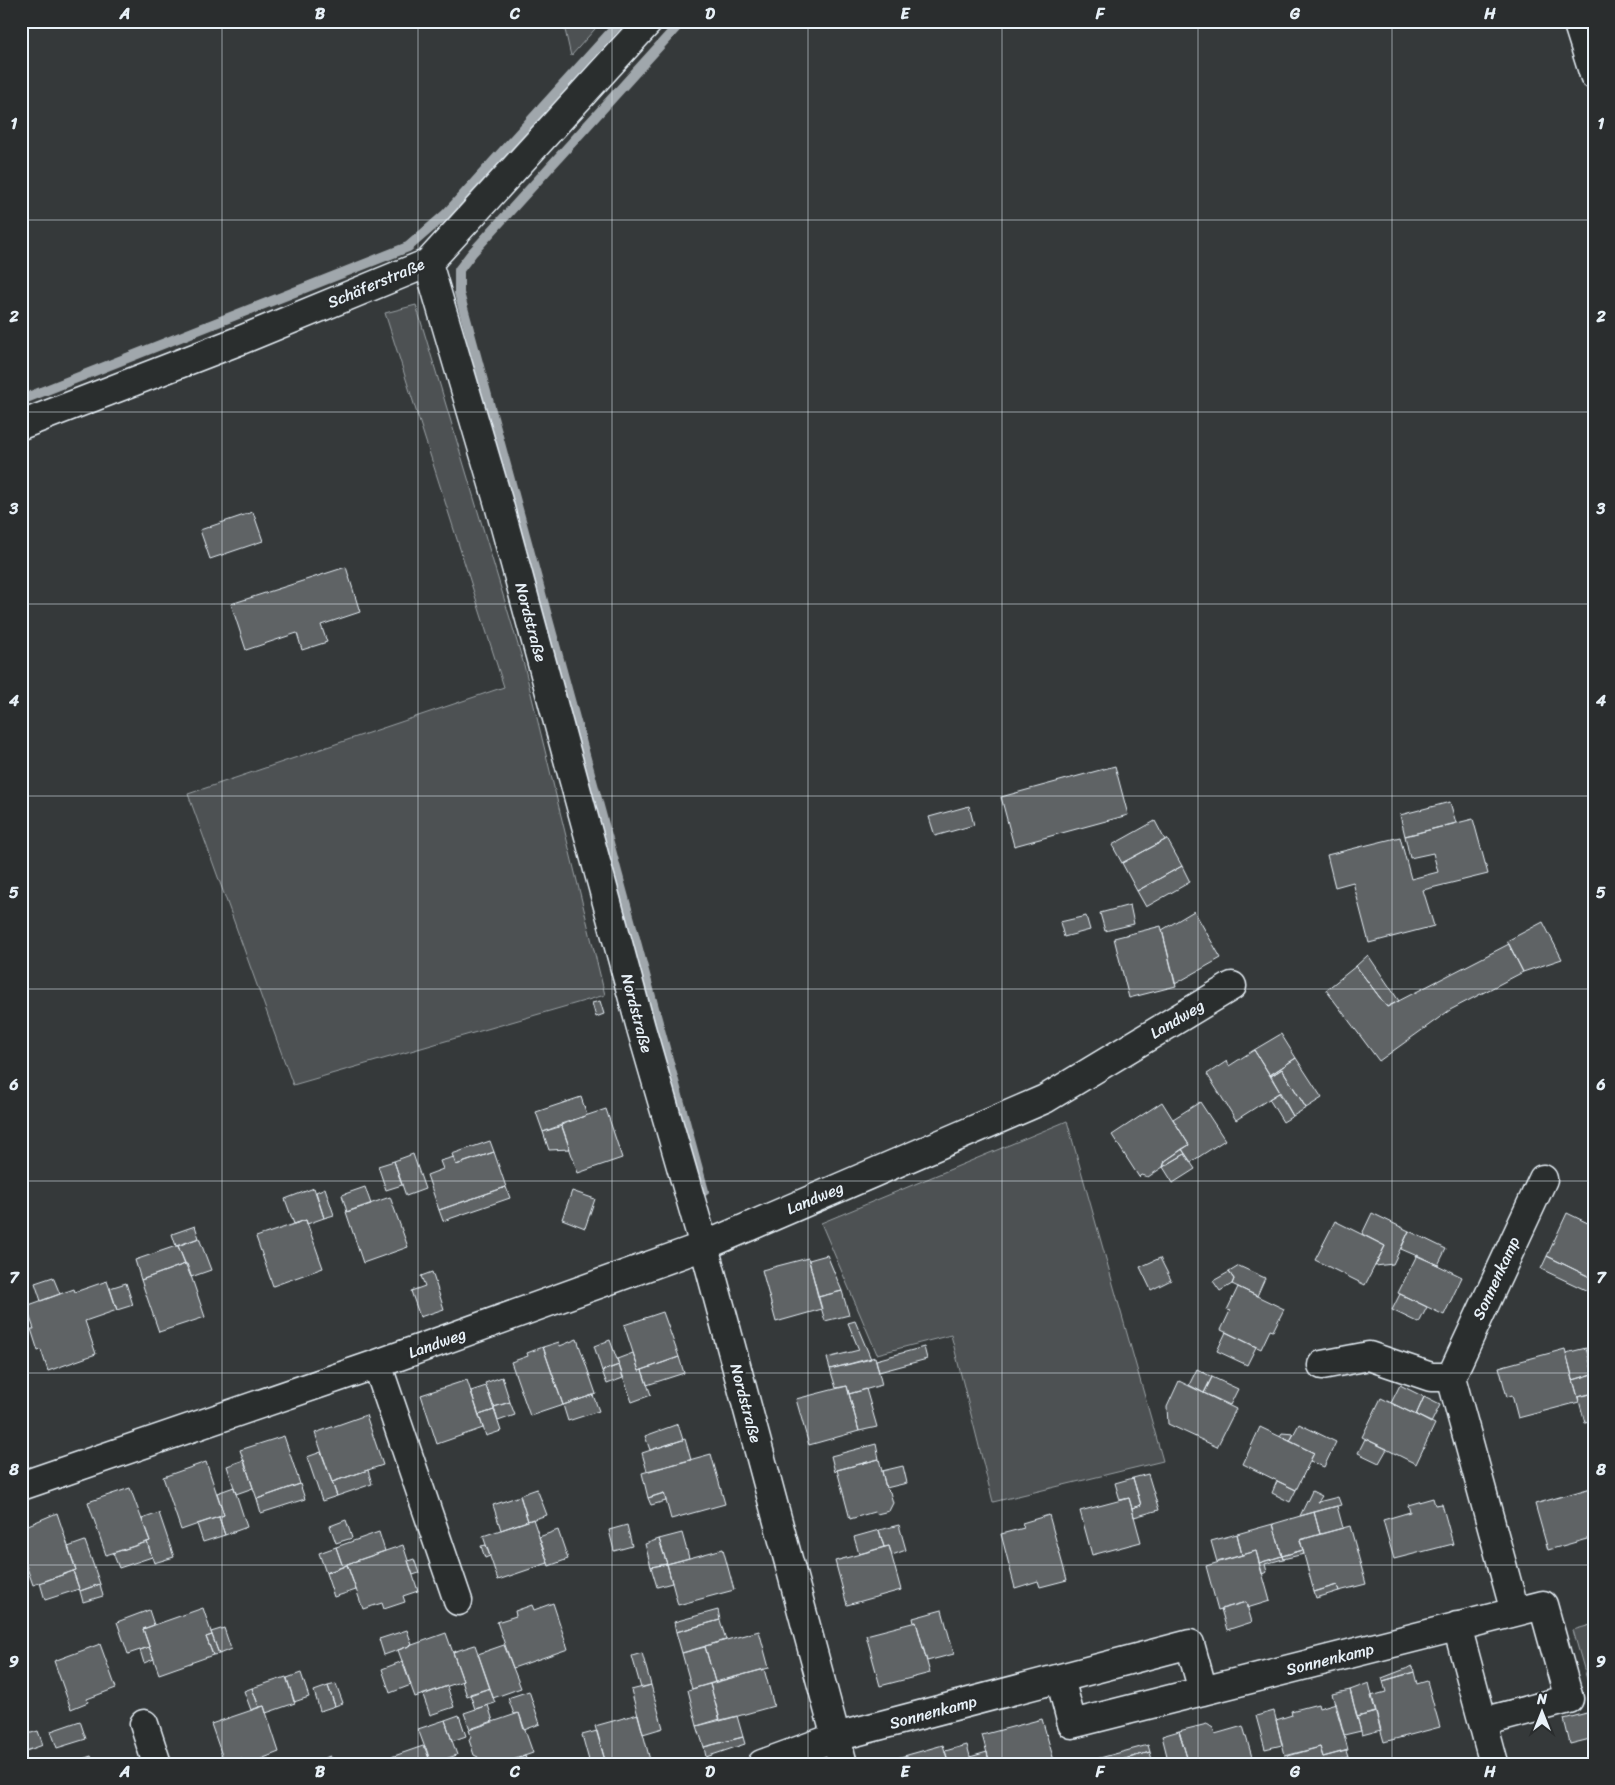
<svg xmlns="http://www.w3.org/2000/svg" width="1615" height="1785" viewBox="0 0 1615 1785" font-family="Sriracha,sans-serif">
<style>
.green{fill:#4d5152;stroke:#9aa1a5}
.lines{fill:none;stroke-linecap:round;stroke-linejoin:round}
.stream{stroke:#a0a7ac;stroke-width:10}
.building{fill:#5f6365;stroke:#e8f1f8}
.minor-casing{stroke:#e8f1f8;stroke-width:31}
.minor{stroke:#2a2d2e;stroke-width:28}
.grid{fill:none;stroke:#e8f1f8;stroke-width:1;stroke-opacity:0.55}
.labels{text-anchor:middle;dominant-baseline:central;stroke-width:5;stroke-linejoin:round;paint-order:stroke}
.street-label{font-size:16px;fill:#e8f1f8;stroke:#2a2d2e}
.neatline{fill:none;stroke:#e8f1f8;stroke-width:2}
.grid-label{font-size:16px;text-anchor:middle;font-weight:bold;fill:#e8f1f8}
</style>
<rect width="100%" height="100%" fill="#35393a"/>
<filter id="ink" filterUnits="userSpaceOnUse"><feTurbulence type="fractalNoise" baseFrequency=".02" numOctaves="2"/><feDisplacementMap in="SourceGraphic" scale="10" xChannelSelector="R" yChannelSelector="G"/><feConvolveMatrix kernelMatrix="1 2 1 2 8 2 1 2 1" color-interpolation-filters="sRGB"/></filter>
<g filter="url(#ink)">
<!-- green -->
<path class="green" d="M563,21H602L571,56Z
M416,305L524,665L605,995L293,1085L188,794L504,687L385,313Z
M1067,1121L1163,1461L993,1502L951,1335L877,1354L821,1223Z
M1594,1624V1704L1573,1630Z"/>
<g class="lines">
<!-- stream -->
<path class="stream" d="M682,21L472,253L459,270V293L704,1191
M21,400L408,247L446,214L621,21"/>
</g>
<!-- building -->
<path class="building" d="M253,512L263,541L210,559L200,530Z
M346,567L360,612L321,625L327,642L302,650L297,633L246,650L231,604Z
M1115,766L1128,815L1014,846L1001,797Z
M1450,802L1456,823L1405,836L1400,815Z
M969,806L974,825L935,836L929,817Z
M1473,819L1488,874L1423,890L1434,926L1369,943L1353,882L1335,887L1327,855L1400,837L1411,879L1438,872L1433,853L1410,858L1405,836Z
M1155,821L1165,840L1122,863L1112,845Z
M1167,839L1182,866L1137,891L1122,863Z
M1182,866L1190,882L1146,907L1137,891Z
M1130,905L1134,924L1105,931L1100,913Z
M1194,911L1221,958L1175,984L1162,930Z
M1086,916L1090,930L1064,937L1060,922Z
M1543,922L1562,959L1523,972L1507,941Z
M1161,926L1176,986L1129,998L1114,938Z
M1509,944L1523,972L1450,1010L1379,1061L1326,990L1356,966L1387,1007Z
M1368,955L1399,1001L1387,1007L1356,966Z
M600,1001L604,1014L596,1017L592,1003Z
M1281,1034L1296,1058L1270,1075L1254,1050Z
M1254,1050L1280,1092L1236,1120L1207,1074L1227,1061L1229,1066Z
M1296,1058L1322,1098L1306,1108L1282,1069L1271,1076L1270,1075Z
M1282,1069L1306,1108L1293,1116L1271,1076Z
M1279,1093L1293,1116L1283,1122L1269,1099Z
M581,1097L587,1115L543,1132L536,1112Z
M1162,1102L1189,1145L1165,1161L1163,1167L1148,1177L1141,1175L1139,1177L1112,1135Z
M1200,1102L1225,1140L1191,1162L1182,1149L1189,1145L1173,1119Z
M606,1109L622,1158L578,1173L561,1124Z
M562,1126L570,1149L549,1150L543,1132Z
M490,1141L494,1152L456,1165L452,1154Z
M1182,1149L1185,1154L1163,1167L1165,1161Z
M494,1152L506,1187L439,1210L427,1175L443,1169L440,1161L454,1157L456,1165Z
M413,1154L425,1189L406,1196L394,1161Z
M1185,1154L1195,1169L1173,1183L1163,1167Z
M394,1161L402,1185L386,1190L378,1166Z
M365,1187L371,1204L347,1212L342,1195Z
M506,1187L510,1198L443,1221L439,1210Z
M314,1188L324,1218L307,1224L306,1220L294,1224L285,1199Z
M325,1188L334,1215L324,1218L316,1192Z
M572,1191L595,1199L585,1228L562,1219Z
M390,1197L408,1247L363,1263L346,1212Z
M1372,1213L1409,1231L1393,1264L1375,1266L1385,1246L1362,1234Z
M1567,1213L1594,1226V1279L1547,1256Z
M306,1220L323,1268L273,1286L256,1237Z
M1335,1221L1385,1246L1365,1285L1315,1260Z
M195,1226L199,1238L176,1246L172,1234Z
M1409,1231L1446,1249L1438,1265L1401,1249Z
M199,1238L211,1270L191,1277L178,1246Z
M176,1246H178L185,1264L141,1280L135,1260Z
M827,1255L842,1291L818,1297L809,1260Z
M1417,1255L1462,1277L1444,1315L1398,1293Z
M1547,1256L1594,1279V1290L1592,1293L1541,1269Z
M808,1258L822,1309L776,1322L762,1270Z
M1160,1258L1171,1280L1151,1290L1140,1267Z
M185,1264H187L205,1317L159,1332L141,1280Z
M1239,1266L1265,1278L1257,1296L1232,1284L1234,1279L1229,1272Z
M432,1272L444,1309L420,1317L411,1291L425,1286L421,1276Z
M1229,1272L1234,1279L1232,1284L1220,1291L1213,1281Z
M53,1277L60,1294L41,1301L35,1283Z
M107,1281L117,1310L85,1321L96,1354L48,1371L41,1350L38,1351L31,1329H34L26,1306L74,1289L75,1292Z
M126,1283L133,1305L117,1310L110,1288Z
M1238,1287L1284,1309L1273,1331L1270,1330L1261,1349L1221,1330L1230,1311L1227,1310Z
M842,1291L849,1315L825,1321L818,1297Z
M1400,1294L1427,1307L1419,1323L1392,1310Z
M663,1312L679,1357L639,1371L624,1325Z
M855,1321L871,1359L830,1369L827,1358L859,1350L848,1323Z
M1226,1332L1256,1347L1247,1365L1217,1351Z
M577,1339L596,1394L563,1405L543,1347L559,1342L560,1346Z
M610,1340L619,1365L602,1371L594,1346Z
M543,1347L563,1405L530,1416L511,1362L528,1356L527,1353Z
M924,1347L927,1359L879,1372L876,1360Z
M1586,1348L1593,1374L1573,1380L1566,1353Z
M1565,1349L1579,1402L1518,1418L1512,1395L1507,1397L1499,1367Z
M633,1353L639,1371L642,1370L651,1395L632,1402L617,1359Z
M679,1357L684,1373L647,1385L642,1370Z
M875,1357L882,1385L849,1394L847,1386L836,1388L830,1369Z
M619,1365L623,1378L607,1384L602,1371Z
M1197,1369L1212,1377L1204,1393L1189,1385Z
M1593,1374L1594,1393L1578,1397L1573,1380Z
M502,1377L510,1402L494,1407L485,1383Z
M1212,1377L1238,1389L1230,1405L1204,1393Z
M467,1380L483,1428L437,1444L421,1395Z
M1179,1381L1236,1409L1217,1447L1168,1424L1167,1407Z
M1400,1385L1424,1397L1416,1415L1391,1403Z
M486,1386L494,1410L479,1415L471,1391Z
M847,1386L859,1431L809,1445L796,1399Z
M866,1389L877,1427L859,1431L849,1394Z
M1594,1393V1421L1585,1423L1578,1397Z
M593,1395L599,1411L568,1421L563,1405Z
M1424,1397L1440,1405L1431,1423L1416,1415Z
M1381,1398L1435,1424L1416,1464L1362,1437Z
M510,1402L515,1415L498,1421L494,1407Z
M494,1410L501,1431L486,1436L479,1415Z
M366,1415L383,1465L332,1482L315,1433Z
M678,1424L683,1440L650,1450L645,1436Z
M1299,1424L1336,1442L1324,1467L1310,1461L1314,1453L1290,1441Z
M1260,1427L1314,1453L1296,1490L1243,1464Z
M1282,1433L1294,1434L1290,1441L1280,1436Z
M284,1436L300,1484L257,1499L240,1450Z
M685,1439L691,1460L647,1471L642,1453Z
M1365,1439L1387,1449L1379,1463L1358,1453Z
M876,1444L879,1459L837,1470L835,1472L831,1456Z
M321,1452L337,1496L322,1501L307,1457Z
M711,1454L725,1504L671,1519L664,1493L648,1498L642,1473Z
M879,1459L886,1488L890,1492L893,1503L889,1511L877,1514L874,1512L850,1519L837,1470Z
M244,1460L253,1488L236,1494L227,1466Z
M206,1462L224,1515L181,1530L163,1477Z
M903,1466L907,1483L886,1488L882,1471Z
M368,1470L372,1484L337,1496L332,1482Z
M1148,1474L1159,1510L1134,1517L1132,1508L1141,1505L1133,1478Z
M1133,1478L1141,1505L1132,1508L1129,1498L1120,1500L1115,1483Z
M1277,1481L1296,1490L1290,1502L1272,1493Z
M300,1484L305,1499L261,1513L257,1499Z
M234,1487L247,1527L225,1535L219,1517L224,1515L217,1493Z
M130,1488L150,1541L106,1555L88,1502Z
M1591,1488L1594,1498V1537L1548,1550L1535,1504Z
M537,1489L547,1515L528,1521L520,1495Z
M1312,1491L1322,1496L1318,1502L1338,1497L1341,1505L1300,1516Z
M664,1493L666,1501L651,1505L648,1498Z
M520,1496L528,1521L501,1530L493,1505Z
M1129,1498L1141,1542L1092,1555L1080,1511Z
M1433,1498L1435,1505L1442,1504L1453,1544L1394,1559L1383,1520L1410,1512L1408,1505Z
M1337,1506L1343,1528L1320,1534L1314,1512Z
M1314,1512L1320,1534L1300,1540L1303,1550L1282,1556L1273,1524Z
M57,1513L76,1570L33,1585L21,1551V1528Z
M159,1513L174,1557L154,1563L147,1542L150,1541L142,1519Z
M1049,1515L1067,1580L1040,1587L1038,1581L1015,1588L1001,1534L1024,1528L1022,1523Z
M219,1517L225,1535L203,1542L197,1524Z
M533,1519L548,1563L498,1580L483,1536Z
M346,1520L352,1538L336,1543L330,1526Z
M1273,1524L1282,1556L1259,1563L1256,1551L1242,1555L1237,1534Z
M627,1525L632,1546L614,1551L609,1530Z
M899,1525L906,1550L892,1555L889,1546L884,1547L879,1530Z
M1350,1526L1366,1584L1339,1591L1337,1585L1314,1592L1300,1540Z
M558,1530L568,1559L549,1566L539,1537Z
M879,1530L884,1547L859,1554L854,1537Z
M379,1532L385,1551L347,1564L343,1567L336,1547Z
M682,1533L689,1558L667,1564L659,1539Z
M1237,1534L1242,1555L1217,1562L1211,1541Z
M659,1539L667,1564L651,1567L645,1544Z
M85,1541L100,1584L80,1591L73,1571L76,1570L68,1547Z
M147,1542L152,1557L119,1568L113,1553Z
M403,1545L418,1591L403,1596L405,1602L384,1609L382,1603L363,1609L347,1564Z
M486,1545L490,1556L485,1558L481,1546Z
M889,1546L901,1590L847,1605L835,1561Z
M336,1547L343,1567L326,1573L319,1553Z
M723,1549L734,1590L678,1605L667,1564Z
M1303,1550L1304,1554L1283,1559L1282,1556Z
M1256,1551L1270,1601L1247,1608L1246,1602L1218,1610L1206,1566Z
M1282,1556L1283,1559L1265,1564L1267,1572L1262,1574L1259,1563Z
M414,1559L419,1573L413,1575L408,1561Z
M667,1564L672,1583L657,1587L651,1567Z
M347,1565L356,1590L334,1597L326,1573Z
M73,1571L79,1589L45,1600L40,1583Z
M100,1584L103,1596L83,1602L80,1591Z
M1337,1585L1339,1591L1316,1598L1314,1592Z
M1246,1602L1252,1622L1227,1630L1221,1609Z
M553,1603L568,1649L513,1668L497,1622L516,1616L515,1611L532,1605L534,1610Z
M203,1608L212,1635L206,1637L213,1655L159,1674L143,1629Z
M149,1610L154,1625L143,1629L149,1647L128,1654L117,1622Z
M718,1610L720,1620L676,1632L674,1622Z
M942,1610L954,1654L927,1661L916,1622L914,1623L913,1618Z
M720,1620L726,1640L682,1653L676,1632Z
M916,1622L930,1673L880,1686L866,1635Z
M224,1628L231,1649L219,1654L211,1632Z
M407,1630L412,1645L384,1655L379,1639Z
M759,1631L769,1668L715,1682L705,1646Z
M446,1633L463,1681L415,1697L398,1650Z
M212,1635L219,1654L213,1655L206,1637Z
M100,1644L116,1688L87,1699L88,1702L71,1709L54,1661Z
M475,1645L490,1688L467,1696L462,1681H463L453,1652Z
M504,1645L521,1688L493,1698L478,1654Z
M149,1647L154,1659L144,1663L140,1650Z
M705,1647L715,1682L692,1689L682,1653Z
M642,1653L651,1685L641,1688L632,1656Z
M403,1661L411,1685L390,1693L382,1669Z
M1413,1666L1414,1672L1383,1681L1382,1678Z
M764,1669L774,1706L720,1721L710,1684Z
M1414,1672L1417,1684L1427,1681L1440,1727L1384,1742L1371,1696L1386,1692L1383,1681Z
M301,1673L309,1697L294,1702L287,1678Z
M286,1677L295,1703L266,1713L264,1706L259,1707L252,1688Z
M1369,1683L1376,1712L1357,1717L1350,1690Z
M336,1684L343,1703L335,1706L328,1686Z
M710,1684L720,1719L697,1726L688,1690Z
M651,1685L663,1728L643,1734L631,1690Z
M328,1686L335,1706L320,1711L314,1691Z
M447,1686L454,1707L430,1715L423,1695Z
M252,1688L259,1707L251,1710L244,1691Z
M490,1688L495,1703L475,1709L470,1694Z
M1350,1690L1361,1731L1344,1735L1332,1694Z
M529,1691L540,1724L524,1730L519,1713L514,1714L508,1698Z
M1336,1703L1348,1750L1323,1757L1320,1747L1285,1756L1276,1720L1292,1715L1291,1711L1318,1704L1319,1708Z
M488,1705L493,1721L470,1729L464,1713Z
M264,1706L279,1752L261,1759L262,1762L259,1764H244L242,1759L225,1764L211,1724Z
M1274,1711L1282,1745L1265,1749L1256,1716Z
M1594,1711V1738L1570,1744L1564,1719Z
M1376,1712L1381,1730L1362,1735L1357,1717Z
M519,1713L533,1753L501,1764H480L478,1757L474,1755L469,1740L471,1736L469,1730Z
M638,1714L651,1764H606L595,1726Z
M459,1715L466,1736L452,1741L445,1720Z
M737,1716L743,1737L704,1747L697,1726Z
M1042,1719L1055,1764H990L982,1735Z
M445,1720L457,1755L431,1764L418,1729Z
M80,1721L86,1739L57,1748L51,1731Z
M1207,1724L1213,1728L1215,1734L1243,1726L1254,1764H1194L1193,1760L1188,1761L1179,1731Z
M38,1731L43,1745L26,1751L21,1736Z
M597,1731L606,1764H590L582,1735Z
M1179,1731L1188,1761L1179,1764H1169L1162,1736Z
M743,1737L745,1744L706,1757L704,1747Z
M943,1745L949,1764H887L886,1761Z
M967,1745L972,1764H949L945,1751Z
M1148,1745L1150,1752L1107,1764H1085V1762Z
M423,1746L424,1748H426L431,1764H371Z
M1320,1747L1323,1757L1346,1751L1348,1757L1326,1764H1305L1304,1759L1290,1763L1288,1756Z
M987,1752L990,1764H972L970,1757Z
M1150,1752L1153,1764H1107Z
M91,1756L94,1764H68Z
M330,1756L333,1764H310Z
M525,1756L528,1764H502Z"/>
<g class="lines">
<!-- minor casing -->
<g class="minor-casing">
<path id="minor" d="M1577,21L1594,75
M428,263L498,501L641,1028L704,1246L843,1764
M21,425L241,340L428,263L649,21
M377,1364L458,1601
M1322,1365L1369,1356L1431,1377H1451L1515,1612
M1451,1377L1543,1179
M21,1486L377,1364L704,1246L1045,1099L1232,986
M1457,1626L1494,1764
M1060,1678L1072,1724L1543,1605L1569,1699L1483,1722
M144,1724L157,1764
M762,1764L836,1737L1190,1644L1203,1691"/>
</g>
<!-- minor -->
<use href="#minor" class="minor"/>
</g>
</g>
<!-- grid -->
<path class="grid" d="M222,21V1764M418,21V1764M612,21V1764M808,21V1764M1002,21V1764M1198,21V1764M1392,21V1764M21,220H1594M21,412H1594M21,604H1594M21,796H1594M21,989H1594M21,1181H1594M21,1373H1594M21,1565H1594"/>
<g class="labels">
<!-- street labels -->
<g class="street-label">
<text transform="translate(376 283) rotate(-23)">Schäferstraße</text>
<text transform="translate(531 622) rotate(75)">Nordstraße</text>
<text transform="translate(637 1013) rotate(75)">Nordstraße</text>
<text transform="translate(1177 1019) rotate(-31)">Landweg</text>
<text transform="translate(815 1198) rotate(-23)">Landweg</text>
<text transform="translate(1496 1278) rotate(-65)">Sonnenkamp</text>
<text transform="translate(437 1343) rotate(-20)">Landweg</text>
<text transform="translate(746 1403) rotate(75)">Nordstraße</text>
<text transform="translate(1330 1659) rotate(-14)">Sonnenkamp</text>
<text transform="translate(933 1712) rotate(-15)">Sonnenkamp</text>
</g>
</g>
<!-- margin -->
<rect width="1615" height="1785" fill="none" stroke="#2a2d2e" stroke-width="55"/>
<!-- north arrow -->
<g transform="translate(1542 1712)" stroke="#2a2d2e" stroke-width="4" paint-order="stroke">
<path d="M0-4L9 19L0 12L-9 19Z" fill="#e8f1f8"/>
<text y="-8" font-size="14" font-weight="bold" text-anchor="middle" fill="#e8f1f8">N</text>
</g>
<rect x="28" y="28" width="1560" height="1730" class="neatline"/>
<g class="grid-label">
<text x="125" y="19">A</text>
<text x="320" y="19">B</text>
<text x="515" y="19">C</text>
<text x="710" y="19">D</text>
<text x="905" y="19">E</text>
<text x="1100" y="19">F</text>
<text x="1295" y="19">G</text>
<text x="1490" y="19">H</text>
<text x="14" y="129">1</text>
<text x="1601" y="129">1</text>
<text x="14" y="322">2</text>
<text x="1601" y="322">2</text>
<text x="14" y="514">3</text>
<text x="1601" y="514">3</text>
<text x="14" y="706">4</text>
<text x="1601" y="706">4</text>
<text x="14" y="898">5</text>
<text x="1601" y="898">5</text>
<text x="14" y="1090">6</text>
<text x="1601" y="1090">6</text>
<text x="14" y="1283">7</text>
<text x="1601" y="1283">7</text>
<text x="14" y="1475">8</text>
<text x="1601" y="1475">8</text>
<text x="14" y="1667">9</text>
<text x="1601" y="1667">9</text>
<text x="125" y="1777">A</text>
<text x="320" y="1777">B</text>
<text x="515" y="1777">C</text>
<text x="710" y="1777">D</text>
<text x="905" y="1777">E</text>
<text x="1100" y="1777">F</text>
<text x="1295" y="1777">G</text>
<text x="1490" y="1777">H</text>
</g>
</svg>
